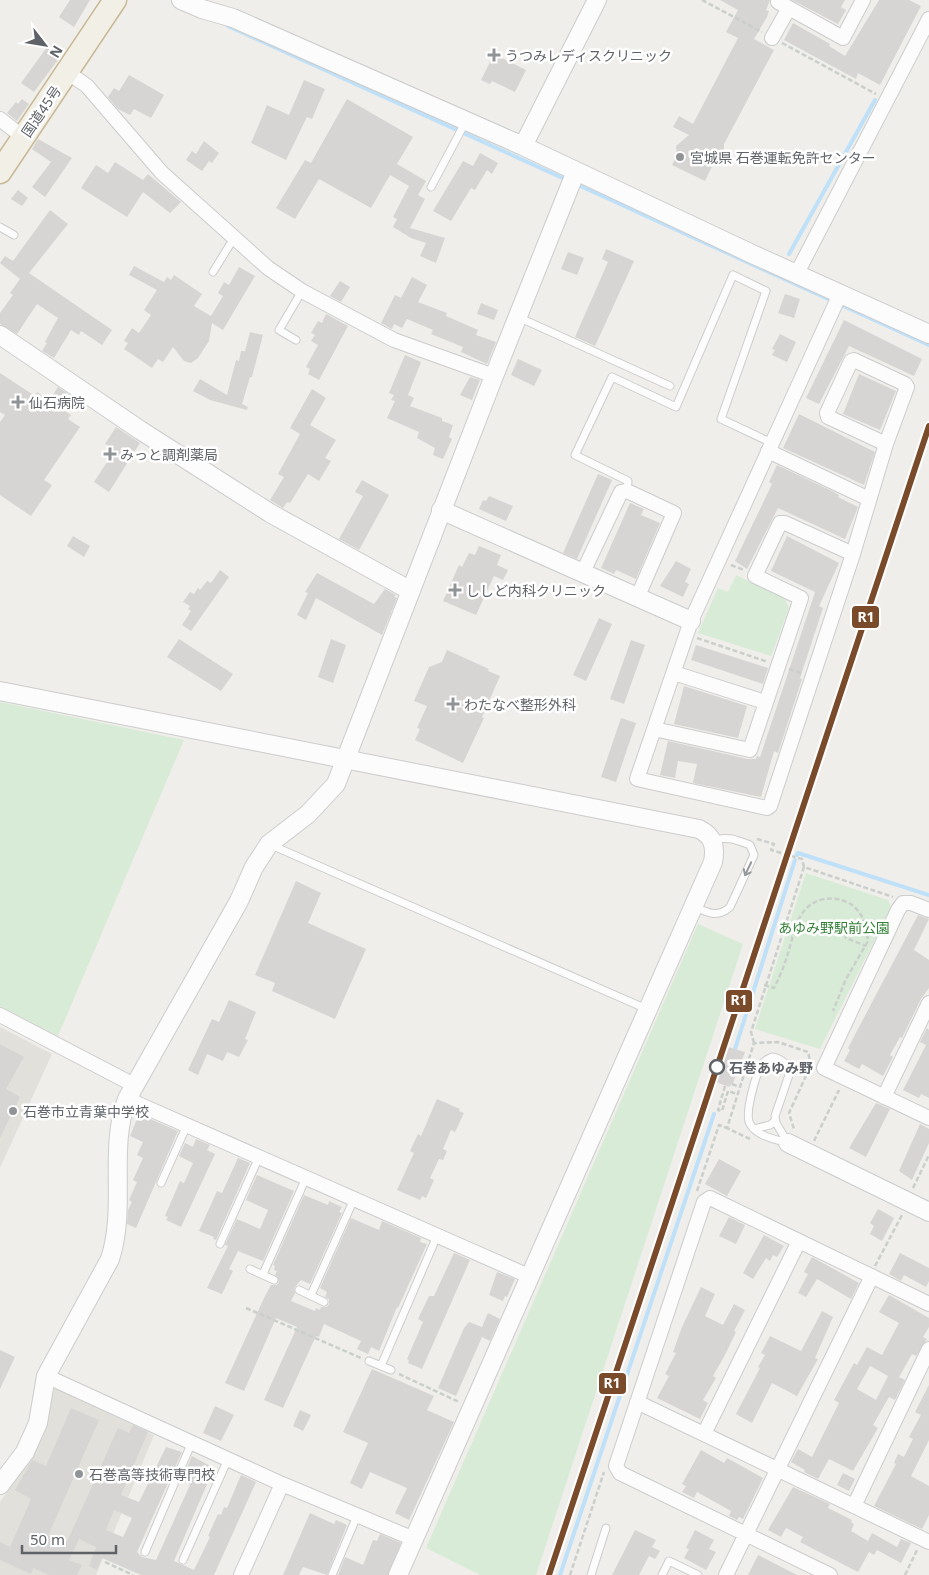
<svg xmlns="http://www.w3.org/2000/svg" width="929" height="1575" viewBox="0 0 929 1575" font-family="'Noto Sans','Noto Sans JP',sans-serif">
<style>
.education{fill:#e2e0da}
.green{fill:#d8ebd6}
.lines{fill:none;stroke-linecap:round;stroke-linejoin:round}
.stream{stroke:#bfe0f9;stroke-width:4}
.building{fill:#d6d5d3;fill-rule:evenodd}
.service-casing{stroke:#cbcccc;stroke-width:9}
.minor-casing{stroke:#cbcccc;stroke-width:16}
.tertiary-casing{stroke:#cbcccc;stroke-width:20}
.trunk-casing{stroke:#c8b996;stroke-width:25}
.path{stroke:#cacfcc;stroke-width:2.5;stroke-dasharray:5 2.5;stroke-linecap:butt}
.service{stroke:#fdfcfc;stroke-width:7}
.minor{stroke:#fdfcfc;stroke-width:14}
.tertiary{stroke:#fdfcfc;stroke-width:18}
.trunk{stroke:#f2f0e6;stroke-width:22}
.rail-1-casing{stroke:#fff;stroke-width:10}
.rail-1{stroke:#7a4b2a;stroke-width:6}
.oneway{stroke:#96999c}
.poi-dot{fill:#919496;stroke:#fff;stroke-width:2}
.stop-dot{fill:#fff;stroke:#5f6368;stroke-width:2.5}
.labels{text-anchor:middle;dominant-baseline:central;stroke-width:5;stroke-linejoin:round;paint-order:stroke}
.poi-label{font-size:14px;fill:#5f6368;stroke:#fff;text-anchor:start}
.street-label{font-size:14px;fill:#5f6368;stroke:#fff}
.park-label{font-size:14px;fill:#348238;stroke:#fff}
.stop-label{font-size:14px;font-weight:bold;fill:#5f6368;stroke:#fff;text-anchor:start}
.line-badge{stroke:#fff;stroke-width:2}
.badge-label{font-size:14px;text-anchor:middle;font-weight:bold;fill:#fff}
</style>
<rect width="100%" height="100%" fill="#efeeea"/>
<!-- education -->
<path class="education" d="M0,1027L52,1054L0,1168Z
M53,1387L154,1435L96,1575H0V1502L31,1458L44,1433Z"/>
<!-- green -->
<path class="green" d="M736,575L785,599L789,608L771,656L698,633L718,588L728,592Z
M0,702L184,740L58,1036L0,1006Z
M806,873L888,900L891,907L820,1049L755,1029Z
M698,924L743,944L536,1575H480L426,1548Z"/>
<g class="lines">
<!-- stream -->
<path class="stream" d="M228,26L567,180
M576,184L929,345
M789,254L875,100
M797,855L798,853L929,895
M735,1049L795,860
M560,1575L714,1114"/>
</g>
<!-- building -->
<path class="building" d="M70,0H90L74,27L59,17Z
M720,0H770L766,10L769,11L767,17L754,39L774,50L724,144V152L715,160L705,181L672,165L677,155L676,146L689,135L673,127L679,116L693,124L738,38L726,32L738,10Z
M792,0H845L841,7L846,10L838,24Z
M879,0H909L921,6L880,85L858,73L856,79L784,40L793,23L830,44L829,46L845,56Z
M47,47L60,57L34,92L21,83Z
M494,54L526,70L515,92L492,81L490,84L481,80Z
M129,75L164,95L151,118L134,109L130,115L118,109L108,97L114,88L119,91Z
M304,80L325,89L312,119L307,117L286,160L251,143L267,105L289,115Z
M22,99L29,104L17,121L7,113L16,102L18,104Z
M347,99L413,137L397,164L426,181L418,195L425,199L410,228L445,238L436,263L420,256L426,243L411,238L393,227L397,219L393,217L409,186L390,175L371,208L319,179L295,219L276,208L305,160L311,163Z
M38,139L72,158L45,197L32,187L51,162L32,149Z
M204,141L219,153L212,163L209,161L202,171L186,160L192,151L196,154Z
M480,153L498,163L492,174L487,170L475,190L471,188L451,221L433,211L463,161L473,166Z
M115,162L143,180L148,174L181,202L170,213L143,192L127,217L81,188L96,165L108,173Z
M18,190L28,198L22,206L11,199Z
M50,210L68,224L29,273L112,330L102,345L81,331L79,335L71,330L54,358L42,351L47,343L45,342L58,318L37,304L17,334L0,324V313L13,295L10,293L20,279L0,263L5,256L13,261Z
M606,249L634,261L595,346L575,337L608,262L602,259Z
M568,252L584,258L577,275L561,269Z
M134,266L164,282L167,277L171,280L174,275L202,294L194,306L211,316L223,296L218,293L224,282L229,285L239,267L255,276L223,330L212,323L209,341L198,358L191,363L184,361L173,347L163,362L158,359L152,368L124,349L128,343L124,341L132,328L139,333L151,315L144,310L157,290L129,275Z
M412,277L427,285L418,302L447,313L446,316L478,330L476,335L496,342L487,364L461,352L463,347L431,334L433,330L407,319L402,328L394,324L392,329L381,323L395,295L401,298Z
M340,281L350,287L341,302L330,296Z
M785,294L800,299L794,318L778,313Z
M481,303L498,310L494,320L477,314Z
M326,314L348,326L319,380L308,374L310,369L306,367L318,345L311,341L315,335L311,333L318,321L322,323Z
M844,320L922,359L914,376L849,346L819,404L806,398Z
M250,332L263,335L252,377H250L242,404L248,407L247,410L210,400L193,391L200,379L227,395L236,360L239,361L241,351H245Z
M780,334L796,342L787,362L772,355L775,350L772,349Z
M405,355L421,362L408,395L414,398L410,406L442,418V421L453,425L449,437L452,439L443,459L433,455L435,448L417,438L419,432L387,418L395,401L391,400L394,395L389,393Z
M518,359L542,370L534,386L511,375Z
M0,373L35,396L37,392L49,401L58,387L67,393L58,407L71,415L68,419L80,427L44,480L52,485L31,516L0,495V422L5,415L0,412Z
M859,374L896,391L880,430L843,414Z
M470,377L480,380L472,400L460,395Z
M312,389L326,398L310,425L336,440L325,458L331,461L319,481L308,474L290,503L287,502L283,508L270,500L284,477L278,474L300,434L290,428Z
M799,414L875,452L864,485L783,448Z
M116,427L140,443L109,492L94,482L111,456L108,454L112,448L105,444Z
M777,465L832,491L839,495L838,497L858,507L845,539L778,508L747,569L735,561L772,484L769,482Z
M598,474L612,480L577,559L563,553Z
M362,480L389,495L359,550L339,539L363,496L355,492Z
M489,496L513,506L506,521L479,509L483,500L486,501Z
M630,503L644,509L641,515L660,523L636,579L616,570L614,574L601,568Z
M73,536L90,546L84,557L67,546Z
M787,536L839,563L819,606L823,608L800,678L802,679L778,753L774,751L761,797L693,783L697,764L678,761L675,778L660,775L668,741L748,759H756L757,756L760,757L815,592L771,571Z
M479,546L501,555L497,565L508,570L503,580L494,576L476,615L443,601L459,565L462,567L469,553L475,555Z
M676,561L691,569L685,582L689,584L683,597L660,586Z
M220,570L229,577L191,631L182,625L191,611L188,609L190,606L183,602L190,592L194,594L198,588L200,590L207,581L211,583Z
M317,573L374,604L385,589L396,595L394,597L397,598L382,635L316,598L306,620L297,615L308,593L305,592Z
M599,618L612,624L586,681L573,675Z
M179,639L233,674L221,691L167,657Z
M331,639L346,645L333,683L318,677Z
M631,640L645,645L624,704L610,699Z
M696,645L768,668L763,684L691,660Z
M447,650L489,669L488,671L500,676L482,717L484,718L463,763L415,740L420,729L417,728L427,706L414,701L429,667L442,662Z
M684,686L747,706L738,738L674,724Z
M621,718L636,723L616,782L601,777Z
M296,881L321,893L308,923L366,949L335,1019L272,991L275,983L255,975Z
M918,915L929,919L914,950L929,960V988L921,999L902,1038L900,1037L890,1055L893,1057L883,1076L862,1064L859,1069L844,1061L850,1050L848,1048Z
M229,1000L256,1012L245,1039L248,1040L239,1057L227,1052L223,1061L207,1054L198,1075L188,1070L212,1019L219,1022Z
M927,1028L929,1030V1098L921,1094L919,1098L903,1090L926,1045L920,1042Z
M0,1044L24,1057L6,1089L20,1097L0,1138Z
M728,1047L745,1052L733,1083L729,1087L716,1082Z
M437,1099L460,1109L459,1111L464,1113L455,1132L451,1130L443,1149L447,1151L443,1160L439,1159L430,1178L434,1180L426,1198L422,1196L420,1200L397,1190L414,1153L410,1151L418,1134L421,1136Z
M876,1103L890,1109L866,1157L849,1148Z
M139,1114L178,1131L136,1228L127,1224L128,1210L132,1202L129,1200L137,1182L133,1180L143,1158L137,1155L143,1142L130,1136Z
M920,1124L929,1129V1143L912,1180L899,1171Z
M196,1139L210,1145L207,1150L215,1154L181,1227L166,1220L168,1217L165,1216L180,1181L184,1183L193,1163L179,1156L185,1143L193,1147Z
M238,1158L250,1163L216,1240L213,1239L214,1237L199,1231L217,1191L222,1193Z
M719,1159L741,1171L727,1196L705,1184Z
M257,1175L294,1191L263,1261L238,1251L229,1269L233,1271L222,1294L207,1288L228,1246L225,1245L237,1219L260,1229L268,1210L246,1200Z
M304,1195L328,1205L329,1201L342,1207L339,1212L342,1213L310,1284L301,1280L294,1288L295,1293L291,1301L315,1311L316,1308L320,1310L321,1307H327L329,1304V1299L325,1297L327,1292L320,1288L351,1218L379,1230L382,1221L421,1238L420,1242L427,1244L398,1308L397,1307L379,1351L371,1347L368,1354L357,1349L361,1341L324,1324L319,1337L316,1336L283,1408L264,1400L297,1327L276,1318L244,1391L225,1383L265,1296L271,1285H277L279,1282L275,1275L277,1271L274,1270L275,1266L273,1265Z
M878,1209L894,1218L882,1241L870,1234L874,1226L870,1223Z
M729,1217L745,1225L736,1244L719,1236Z
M764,1235L784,1246L777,1257L773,1255L770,1261L766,1258L753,1279L743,1273Z
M454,1253L470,1260L422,1369L408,1363L409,1360L407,1359L423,1322L418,1319L429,1296H434Z
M900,1253L929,1268V1281L926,1287L904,1275L901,1281L889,1274Z
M812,1257L859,1283L851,1299L817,1279L806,1297L798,1293L808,1274L804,1272Z
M497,1272L515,1279L507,1297L505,1296L503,1301L489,1295Z
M701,1287L715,1294L705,1316L723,1325L734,1304L745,1310L734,1331L736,1332L725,1355L713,1376L716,1378L703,1400L708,1403L700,1419L657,1398L669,1376L665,1374L676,1353L673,1352L682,1327Z
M889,1295L929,1318V1327L923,1337L927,1339L916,1356L912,1354L899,1377L905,1380L895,1400L889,1397L873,1425L878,1428L853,1471L829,1459L818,1479L804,1472L805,1470L791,1462L798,1449L812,1457L839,1403L834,1400L854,1363L857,1365L867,1347L882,1355L899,1323L879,1312ZM870,1366L888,1376L876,1400L857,1389Z
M822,1311L833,1317L815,1358L818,1359L797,1396L772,1383L752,1423L736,1414L760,1368L758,1367L765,1355L761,1353L770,1336L801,1351Z
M488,1313L500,1319L490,1341L482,1337L456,1396L438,1388L464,1328L469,1322L482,1327Z
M0,1350L15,1357L0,1389Z
M372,1369L434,1396L427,1410L454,1422L409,1520L395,1513L407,1488L370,1472L362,1489L350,1483L368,1443L343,1432Z
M929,1385V1440L911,1476L929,1486V1515L922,1529L874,1506L896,1464L894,1463L898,1454L904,1457L913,1439L909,1437L921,1415L915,1412Z
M215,1406L234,1415L221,1441L203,1433Z
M71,1408L99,1420L48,1536L66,1544L118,1428L129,1433L133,1425L148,1432L121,1495L139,1502L166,1447L182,1452L137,1552L142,1557L156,1560L190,1485L182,1479L192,1456L214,1468L174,1561L194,1570L210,1537L208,1536L218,1514L221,1515L224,1507L227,1508L241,1475L256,1482L214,1575H141L102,1558L97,1570L89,1566L96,1547L79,1539L69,1560L82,1565L77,1575H49L33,1568L31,1574L0,1560V1542L10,1547L31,1499L15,1490L32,1460L46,1466ZM114,1510L132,1518L123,1537L106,1530Z
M300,1410L311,1415L303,1431L293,1426Z
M701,1450L724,1463L727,1458L763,1478L743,1519L739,1517L737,1520L729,1516L731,1511L697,1492L694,1498L682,1492L686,1486L682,1484Z
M843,1473L855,1479L849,1491L837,1485Z
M793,1487L830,1504L828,1508L852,1520L851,1522L854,1524L851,1531L868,1541L872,1533L897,1547L901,1539L911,1543L901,1563L877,1550L874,1555L869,1552L858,1572L800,1542L803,1537L786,1528L781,1537L768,1530Z
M310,1513L334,1524L336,1520L347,1525L327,1575L303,1567L299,1575H283Z
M635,1530L656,1540L652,1547L660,1551L655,1559L649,1556L639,1575H612Z
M695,1530L714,1540L709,1549L716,1552L706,1570L684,1558L689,1549L686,1548Z
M380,1534L401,1543L388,1575H338L345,1557L363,1565L373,1540L377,1541Z
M758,1555L797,1575H748Z"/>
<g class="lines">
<!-- service casing -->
<g class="service-casing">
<path id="service" d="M431,187L466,121
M0,227L14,235
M213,272L234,238
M518,317L670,386
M296,340L279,330L302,291
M627,491L628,481L575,455L612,377L676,407L733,275L766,291L721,419L772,443
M271,845L649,1010
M695,907C708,913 718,918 730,907L754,855L750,845C736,840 728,836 713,840
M772,1057C783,1059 788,1064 789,1075L775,1116L776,1123L788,1143C775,1139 758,1137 750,1124C744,1114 756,1074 762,1064C765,1060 768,1059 772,1057Z
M754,1129L770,1125L775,1121
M161,1183L187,1125
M220,1244L259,1157
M250,1269L274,1280
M263,1274L306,1178
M299,1290L324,1302
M311,1295L354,1199
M369,1361L391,1370
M381,1366L437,1236
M145,1552L192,1442
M183,1560L228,1459
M332,1575L357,1516
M591,1575L606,1528
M662,1575L669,1561L698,1575"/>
</g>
<!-- minor casing -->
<g class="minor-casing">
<path id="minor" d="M779,0L778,2L843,38L863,0
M772,38L789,8
M67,72L87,86L162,173L268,268L302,291L394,340L494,376
M0,119L23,137
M797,273L929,19
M840,294L691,621L637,779L767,808L770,806L853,554L886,444L907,387L905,384L854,360L851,361L827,413L828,417L886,444
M768,451L869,499
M583,572L621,492L627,491L674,513L638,596
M674,673L765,702
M654,729L750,750L801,598L755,576L780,523H785L853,554
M929,910L911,903H903L898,910L824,1068L929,1118
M0,1015L134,1085
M884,1097L929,1003
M127,1099L531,1277
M46,1376L282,1484L414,1539
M637,1402L929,1542
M704,1434L799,1241
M854,1506L929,1349
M241,1575L282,1484
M726,1575L872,1276
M830,1575L620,1473L616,1466L704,1202L710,1198L929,1304"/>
</g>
<!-- tertiary casing -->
<g class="tertiary-casing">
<path id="tertiary" d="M181,0L202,9L233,18L523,146L750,253L929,334
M523,146L597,0
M0,335L140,430L270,513L411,591
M441,510L691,621
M0,691L699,829C713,836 716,846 713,862L398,1575
M788,1143L929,1212
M0,1485L25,1452L38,1423L46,1376L110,1259C127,1207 108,1150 127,1099L239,901L254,867L269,844L308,814L336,784L494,376L576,171"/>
</g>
<!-- trunk casing -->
<g class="trunk-casing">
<path id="trunk" d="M0,172L115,0"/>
</g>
<!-- path -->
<path class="path" d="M702,0L762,32
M782,43L876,94
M731,565L744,570
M697,638L768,662
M789,669L801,673
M757,839L774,844L771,850L802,859L804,867L893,897
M786,921L796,925
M797,922L818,929L826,921H836L844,927L846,938L866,946
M764,985L774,988C779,978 784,967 787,956C795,933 796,904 825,899C832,898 840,899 847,902C863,910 866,925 868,941L846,979L833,1011
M754,1043L751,1032L804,867
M732,1084L739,1087
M725,1086L718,1110L722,1111L728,1091L737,1094
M750,1139L727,1128L754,1043L778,1042L808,1052L811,1065L789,1113L794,1129
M814,1141L839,1090
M913,1188L929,1155
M697,1191L719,1125L727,1128
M875,1266L902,1215
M246,1308L361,1358
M399,1374L459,1402
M105,1562L133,1575
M570,1575L604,1472
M905,1575L917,1550"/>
<!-- service -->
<use href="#service" class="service"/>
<!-- minor -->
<use href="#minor" class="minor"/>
<!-- tertiary -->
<use href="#tertiary" class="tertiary"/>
<!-- trunk -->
<use href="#trunk" class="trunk"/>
<!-- rail-1 casing -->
<g class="rail-1-casing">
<path id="rail-1" d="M549,1575L929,426"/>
</g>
<!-- rail-1 -->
<use href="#rail-1" class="rail-1"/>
</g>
<!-- one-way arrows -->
<defs><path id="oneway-shaft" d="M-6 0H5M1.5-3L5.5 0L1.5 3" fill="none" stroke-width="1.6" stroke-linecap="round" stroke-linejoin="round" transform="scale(1.25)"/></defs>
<use class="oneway" href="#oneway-shaft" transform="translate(748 869) rotate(115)"/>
<!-- markers -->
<g class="poi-dot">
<path d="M491.5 47.5h5v5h5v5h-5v5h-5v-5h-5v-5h5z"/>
<circle cx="680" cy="157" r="5"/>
<path d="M15.5 394.5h5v5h5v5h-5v5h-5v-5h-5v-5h5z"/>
<path d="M107.5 446.5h5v5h5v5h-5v5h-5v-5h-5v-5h5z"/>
<path d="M452.5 582.5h5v5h5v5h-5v5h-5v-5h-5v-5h5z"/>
<path d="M450.5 696.5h5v5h5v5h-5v5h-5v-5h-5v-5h5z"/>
<circle cx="13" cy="1111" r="5"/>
<circle cx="79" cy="1474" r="5"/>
</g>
<circle class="stop-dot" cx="717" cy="1067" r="7"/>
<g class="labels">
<!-- poi labels -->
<g class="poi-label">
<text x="505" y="55">うつみレディスクリニック</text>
<text x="690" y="157">宮城県 石巻運転免許センター</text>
<text x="29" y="402">仙石病院</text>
<text x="120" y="454">みっと調剤薬局</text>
<text x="466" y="590">ししど内科クリニック</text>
<text x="464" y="704">わたなべ整形外科</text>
<text x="23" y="1111">石巻市立青葉中学校</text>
<text x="89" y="1474">石巻高等技術専門校</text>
</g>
<!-- street labels -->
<g class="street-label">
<text transform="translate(41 111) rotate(-56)">国道45号</text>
</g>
<!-- park labels -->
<g class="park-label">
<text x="834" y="927">あゆみ野駅前公園</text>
</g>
<!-- stop labels -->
<g class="stop-label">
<text x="729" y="1067">石巻あゆみ野</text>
</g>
</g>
<g class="line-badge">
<rect x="851" y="605" width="29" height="24" rx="5" fill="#7a4b2a"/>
<rect x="725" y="989" width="28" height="24" rx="5" fill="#7a4b2a"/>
<rect x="598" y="1372" width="29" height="23" rx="5" fill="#7a4b2a"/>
</g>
<g class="badge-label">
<text x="866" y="622">R1</text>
<text x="739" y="1005">R1</text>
<text x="612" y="1388">R1</text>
</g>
<!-- north arrow -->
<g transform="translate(45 45) rotate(121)" stroke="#ffffff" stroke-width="4" paint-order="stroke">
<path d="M0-4L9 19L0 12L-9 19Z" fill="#5f6368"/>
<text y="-8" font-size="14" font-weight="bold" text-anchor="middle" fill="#5f6368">N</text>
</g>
<!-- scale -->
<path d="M22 1545v8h94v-8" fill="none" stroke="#5f6368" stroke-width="2.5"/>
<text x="30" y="1545" font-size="15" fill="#5f6368" stroke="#ffffff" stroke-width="4" paint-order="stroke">50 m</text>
</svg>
